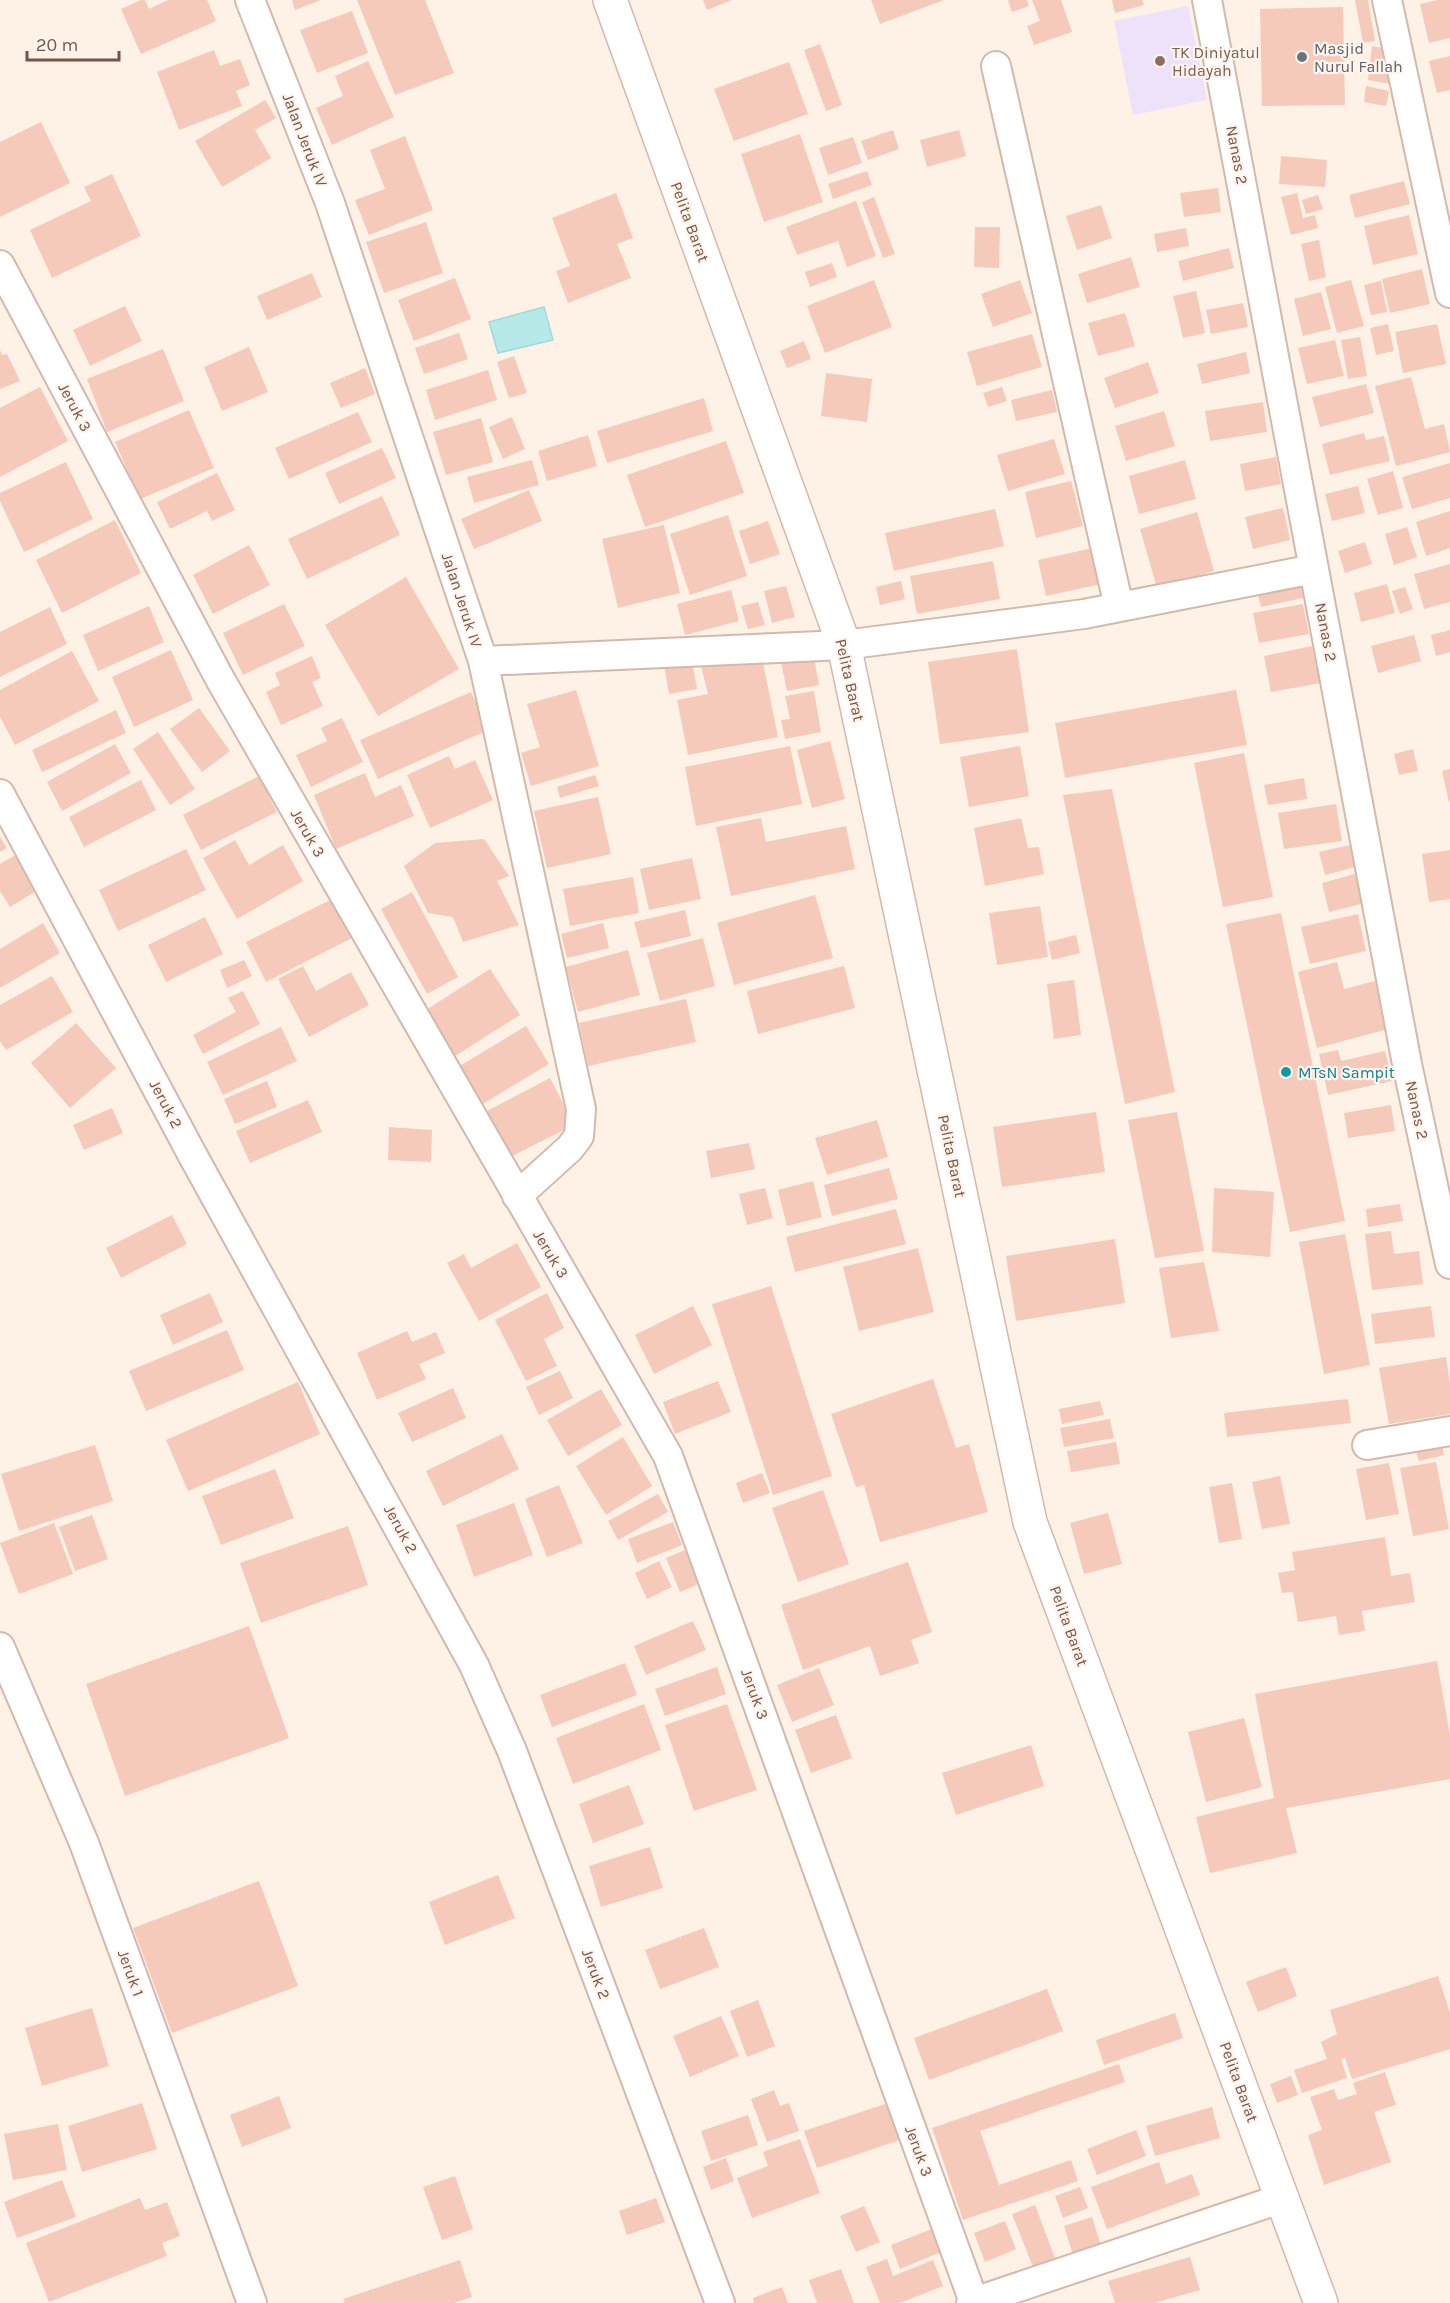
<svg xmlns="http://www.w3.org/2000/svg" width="1450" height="2303" viewBox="0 0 1450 2303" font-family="Karla,sans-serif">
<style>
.education{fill:#eee1fa}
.water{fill:#b7e9e9;stroke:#9ddadc;stroke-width:1.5}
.building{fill:#f5caba}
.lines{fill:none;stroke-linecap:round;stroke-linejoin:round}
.street-casing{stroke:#d3b9ac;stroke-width:32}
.secondary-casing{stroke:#d6b8aa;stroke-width:36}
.street{stroke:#fff;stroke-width:28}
.secondary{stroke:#fff;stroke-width:33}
.worship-dot{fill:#6b7280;stroke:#fff5ed;stroke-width:2}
.education-dot{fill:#8d6e63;stroke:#fff5ed;stroke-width:2}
.culture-dot{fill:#0f9aa8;stroke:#fff5ed;stroke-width:2}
.labels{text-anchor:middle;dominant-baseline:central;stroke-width:4.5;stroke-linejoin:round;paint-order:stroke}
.worship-label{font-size:16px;fill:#5b616d;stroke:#fff5ed;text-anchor:start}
.education-label{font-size:16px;fill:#785e54;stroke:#fff5ed;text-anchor:start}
.street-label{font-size:16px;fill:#795348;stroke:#fff5ed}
.culture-label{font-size:16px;fill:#0d838f;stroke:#fff5ed;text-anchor:start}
</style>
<rect width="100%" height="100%" fill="#fef1e5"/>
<!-- education -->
<path class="education" d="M1188,6L1207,100L1133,115L1114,21Z"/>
<!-- water -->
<path class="water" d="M544,307L553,340L498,353L489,322Z"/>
<!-- building -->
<path class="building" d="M141,0H145L149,9L168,0H207L216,21L141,54L121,9Z
M292,0H321L295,10Z
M357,0H425L454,73L395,95Z
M703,0H732L707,10Z
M871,0H944L880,24Z
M1008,0H1027L1029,6L1012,12Z
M1032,0H1061L1072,32L1034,45L1027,26L1040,21Z
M1112,0H1142L1144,5L1115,13Z
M1355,0H1368L1375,41L1363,43Z
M1438,0H1450V38L1429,43L1420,4Z
M1343,7L1345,105L1262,106L1260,9Z
M352,11L368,53L317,73L300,30Z
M820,44L842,105L826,111L804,50Z
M1372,46L1384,48L1381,72L1392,74L1391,84L1368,80Z
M214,50L220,66L240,59L250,85L236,91L242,106L179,130L157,72Z
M1450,56V90L1437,93L1429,61Z
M368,61L394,117L332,145L316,108L343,96L335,76Z
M789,62L808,114L734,141L714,89Z
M1366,86L1389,91L1386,106L1364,102Z
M265,100L276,118L255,130L271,158L222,187L195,141Z
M41,122L70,183L0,217V142Z
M893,130L899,149L868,160L861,141Z
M959,130L966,156L927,167L920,140Z
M800,134L823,202L764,222L741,154Z
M405,136L433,210L369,235L355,200L385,189L370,150Z
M853,137L862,163L828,175L819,148Z
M1281,156L1327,160L1325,187L1279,184Z
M867,171L872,185L833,199L828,184Z
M112,174L141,236L52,278L30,230L91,201L84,187Z
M1404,181L1410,204L1355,218L1349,195Z
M1218,188L1221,212L1184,217L1180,193Z
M616,193L633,238L617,244L631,278L568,303L556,271L570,266L552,218Z
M1297,193L1303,218L1315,215L1318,228L1291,235L1281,197Z
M1318,195L1323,209L1306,214L1302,200Z
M874,197L895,254L883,258L862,202Z
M856,201L876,256L847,267L838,241L797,255L786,227Z
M1101,205L1112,238L1077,250L1066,216Z
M1409,215L1418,254L1373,265L1364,226Z
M426,222L443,273L384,293L366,242Z
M975,227H1000L999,268L974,267Z
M1186,228L1189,246L1157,252L1154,234Z
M1319,240L1326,277L1309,281L1301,244Z
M1229,248L1234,268L1183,281L1178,261Z
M1131,257L1140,287L1087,303L1078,274Z
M832,263L837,277L810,287L805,272Z
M1422,269L1430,304L1390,313L1382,279Z
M312,273L322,297L267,320L257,296Z
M455,278L471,319L414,341L398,300Z
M874,280L892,327L825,353L807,306Z
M1020,280L1032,313L993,327L981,294Z
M1351,280L1364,326L1337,333L1325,287Z
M1381,281L1387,312L1371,315L1364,285Z
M1196,291L1205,333L1183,338L1173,296Z
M1321,292L1331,329L1303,336L1294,299Z
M1243,303L1248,327L1211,334L1206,310Z
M125,306L142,341L90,366L73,330Z
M1125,313L1135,346L1098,356L1088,323Z
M1388,324L1394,351L1376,355L1370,328Z
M1437,324L1446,364L1403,373L1395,332Z
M459,333L468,359L424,374L415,348Z
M1032,334L1042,367L977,386L967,352Z
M1360,337L1367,376L1348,379L1341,340Z
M1335,340L1344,376L1307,384L1298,348Z
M804,341L811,359L787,368L780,351Z
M249,347L268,392L222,411L204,367Z
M163,349L184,401L107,432L87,379Z
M0,350L2,355L7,354L20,381L0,389Z
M1246,352L1250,373L1202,384L1197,364Z
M514,356L527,393L509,398L497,362Z
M1148,362L1159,393L1115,408L1104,378Z
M365,368L375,394L341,408L330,383Z
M488,370L497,400L435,420L426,390Z
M826,373L872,379L867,422L821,416Z
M1411,377L1425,429L1444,424L1450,452L1396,466L1375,386Z
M1366,384L1374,413L1320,427L1312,397Z
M40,387L68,441L0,477V408Z
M1002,387L1007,401L988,407L983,393Z
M1052,390L1057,412L1016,421L1011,400Z
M704,398L713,431L607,463L597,431Z
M1263,402L1267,432L1210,441L1205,411Z
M189,410L214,468L140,499L115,442Z
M1164,411L1175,446L1126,461L1115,426Z
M358,412L372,442L289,479L275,448Z
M512,417L525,449L503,459L489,427Z
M481,418L493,462L446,475L433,432Z
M1364,433L1366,440L1384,436L1390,461L1330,475L1322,444Z
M588,435L597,466L547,481L538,451Z
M1054,439L1065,474L1008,491L997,455Z
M726,441L744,493L645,527L627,475Z
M382,448L396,478L339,504L325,473Z
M1276,457L1281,484L1245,491L1240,464Z
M532,460L539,485L474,503L467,477Z
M1185,460L1196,499L1139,514L1129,476Z
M66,462L93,519L24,552L0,501V493Z
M1450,463V498L1412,509L1402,477Z
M1393,471L1403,508L1378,515L1367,479Z
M217,473L235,510L212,521L207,511L170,529L157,502Z
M1071,481L1083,526L1036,538L1025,492Z
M1358,486L1365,513L1332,521L1325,494Z
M529,490L542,521L474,549L461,519Z
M382,496L400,535L307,579L288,539Z
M1283,508L1290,540L1253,549L1245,517Z
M995,509L1004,546L894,571L885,533Z
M1450,511V548L1426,556L1416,522Z
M1197,512L1214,571L1157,588L1140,529Z
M728,515L747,576L690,595L670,534Z
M115,520L141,573L62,613L36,560Z
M768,521L780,554L750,564L739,531Z
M664,525L680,593L618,608L602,539Z
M1407,527L1417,557L1394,565L1385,534Z
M1365,542L1372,564L1345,573L1338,551Z
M249,545L270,585L213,614L193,575Z
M1093,548L1101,584L1046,596L1038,560Z
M993,561L1000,599L917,614L910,576Z
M1450,564V602L1424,609L1414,574Z
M406,577L459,669L378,716L325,625Z
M1299,578L1303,598L1261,607L1256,587Z
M901,581L905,599L880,605L876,587Z
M1387,584L1395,613L1361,622L1354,593Z
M786,586L795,617L772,623L764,591Z
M1405,587L1413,609L1400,614L1392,591Z
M731,590L739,621L685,635L677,604Z
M758,602L765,625L748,629L741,606Z
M284,604L305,646L243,675L223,633Z
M1303,604L1309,634L1259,643L1253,613Z
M149,606L164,642L98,671L83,635Z
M50,607L67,644L0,677V632Z
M1450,630V652L1436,656L1431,635Z
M1414,635L1421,661L1378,673L1371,646Z
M1312,646L1320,683L1271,692L1264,656Z
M1017,649L1029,732L940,744L928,662Z
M171,650L193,700L134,727L112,677Z
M72,651L99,701L15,745L0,717V690Z
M813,652L819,685L787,691L780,658Z
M761,653L778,737L688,755L677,700L708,694L701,666Z
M312,656L321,678L312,682L323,706L281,725L266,692L280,685L275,673Z
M692,661L697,689L669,694L664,666Z
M576,690L599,766L531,786L521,753L540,747L527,704Z
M1236,690L1247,745L1065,778L1055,723Z
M814,691L821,732L785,739L781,720L790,719L785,696Z
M471,692L488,730L378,779L360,740Z
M199,708L230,751L202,772L170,729Z
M116,710L126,733L42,772L32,750Z
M342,718L363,762L311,787L296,755L327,741L321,728Z
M158,732L195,789L170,805L133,749Z
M830,741L845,799L812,808L797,750Z
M115,744L131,773L62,811L47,782Z
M790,746L802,804L696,826L685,767Z
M1020,746L1029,796L969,807L960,757Z
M1413,749L1418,771L1399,775L1394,754Z
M1244,753L1273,897L1223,907L1194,763Z
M449,756L455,769L475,760L493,800L430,828L407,775Z
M1450,769V802H1449L1442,771Z
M365,773L375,797L401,785L414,816L336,849L314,795Z
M595,775L599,786L560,798L557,787Z
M259,776L277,812L201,850L183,815Z
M1304,778L1307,799L1268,805L1264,785Z
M141,780L156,810L84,847L69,817Z
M1112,789L1175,1092L1125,1104L1063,795Z
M598,797L611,854L547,868L534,811Z
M1336,804L1342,841L1284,849L1278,813Z
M761,818L766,842L846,826L855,869L731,896L716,827Z
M1021,818L1028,848L1039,847L1044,874L985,886L974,828Z
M0,837L7,848L0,852Z
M484,839L509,876L497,881L519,925L463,942L453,917L428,913L404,866L435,843Z
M235,840L249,865L283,845L303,881L237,919L203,858Z
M1354,844L1359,866L1325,875L1319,852Z
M186,849L206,890L118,931L99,890Z
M1450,850V899L1429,902L1422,854Z
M19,853L41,888L10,907L0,891V864Z
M692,858L701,899L649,910L640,869Z
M1358,873L1365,903L1329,912L1322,883Z
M633,877L639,913L570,926L563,889Z
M412,892L458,977L427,994L381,909Z
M815,895L833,958L734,985L717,923Z
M332,899L352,938L266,982L246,942Z
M1040,906L1048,957L997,965L989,913Z
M685,910L691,936L641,948L634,922Z
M1281,913L1345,1221L1290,1232L1226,924Z
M1358,914L1366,951L1310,964L1301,927Z
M205,917L223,954L166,982L148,945Z
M43,923L60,953L0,988V949Z
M603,923L609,948L567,958L561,934Z
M1076,935L1080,953L1052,960L1048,942Z
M703,938L715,986L660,1001L647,953Z
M628,950L640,995L578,1012L566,967Z
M244,960L252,976L227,988L220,970Z
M1337,962L1344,989L1375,981L1388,1029L1317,1048L1298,972Z
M303,966L316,991L351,972L369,1005L309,1037L278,979Z
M844,966L855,1008L758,1034L747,991Z
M490,969L520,1015L452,1058L423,1012Z
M52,976L73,1012L6,1050L0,1041V1005Z
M1074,980L1081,1035L1054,1039L1047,984Z
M243,991L260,1024L203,1054L193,1035L236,1012L228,998Z
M686,999L696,1042L588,1066L579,1023Z
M76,1023L116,1068L70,1108L31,1063Z
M526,1026L549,1064L481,1105L458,1067Z
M281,1027L297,1061L223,1095L207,1062Z
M1338,1050L1341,1061L1385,1051L1392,1081L1328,1095L1319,1054Z
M550,1078L574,1125L510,1157L487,1111Z
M267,1081L277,1107L235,1124L224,1099Z
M308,1100L322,1132L250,1163L236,1131Z
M1391,1105L1395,1131L1348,1138L1344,1113Z
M112,1108L123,1133L84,1150L73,1125Z
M1096,1112L1105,1172L1002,1187L993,1127Z
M1177,1112L1204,1251L1155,1258L1128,1120Z
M877,1120L888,1157L827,1175L815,1138Z
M389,1127L432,1130L431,1162L388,1160Z
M749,1143L755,1169L711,1178L706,1151Z
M889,1168L898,1199L832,1216L824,1185Z
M813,1181L822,1217L787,1226L778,1190Z
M765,1188L773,1218L747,1225L739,1194Z
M1214,1188L1274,1192L1270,1257L1212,1252Z
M1400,1204L1403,1221L1368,1227L1366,1209Z
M896,1209L906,1244L795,1272L786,1237Z
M172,1215L187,1244L121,1278L106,1248Z
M1391,1231L1394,1254L1419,1251L1423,1284L1372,1290L1365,1234Z
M1345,1234L1370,1365L1324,1374L1299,1242Z
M1115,1239L1125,1303L1016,1321L1006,1256Z
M517,1243L541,1287L479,1321L447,1263L464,1254L471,1268Z
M918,1248L934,1312L859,1331L843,1267Z
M1204,1262L1219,1331L1171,1338L1159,1268Z
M771,1286L832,1476L773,1495L712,1304Z
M210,1293L223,1322L173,1345L160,1315Z
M547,1293L564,1328L544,1339L557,1366L526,1381L495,1320Z
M693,1306L712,1345L654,1374L635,1335Z
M1431,1306L1435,1337L1375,1344L1371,1314Z
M227,1330L244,1370L146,1411L129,1371Z
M407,1331L412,1342L436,1332L445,1353L419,1364L426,1379L377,1400L357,1353Z
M1446,1357L1450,1384V1414L1389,1424L1379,1368Z
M560,1371L573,1398L539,1415L526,1387Z
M933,1379L956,1448L969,1444L988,1512L880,1542L864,1485L856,1487L831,1414Z
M718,1381L731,1412L675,1434L663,1402Z
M298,1382L320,1434L188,1491L166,1440Z
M453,1388L466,1418L412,1442L398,1413Z
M601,1389L622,1425L568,1456L547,1420Z
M1348,1399L1351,1423L1227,1437L1224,1413Z
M1100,1401L1104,1415L1062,1424L1059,1409Z
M1110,1419L1114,1438L1064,1447L1060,1428Z
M502,1434L519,1469L443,1506L426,1471Z
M623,1437L652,1486L606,1515L576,1466Z
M1441,1439L1444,1455L1419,1461L1414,1446Z
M1116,1442L1120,1464L1071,1472L1067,1451Z
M95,1445L113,1501L19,1531L1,1474Z
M1436,1462L1449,1529L1413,1536L1400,1468Z
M1389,1463L1399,1514L1366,1520L1356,1469Z
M275,1469L294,1518L221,1545L202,1496Z
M762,1473L770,1493L743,1503L736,1483Z
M1280,1476L1290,1524L1262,1529L1252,1482Z
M1232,1483L1242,1539L1219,1543L1209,1487Z
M559,1485L583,1543L547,1557L525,1499Z
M823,1490L849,1564L798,1582L772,1508Z
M658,1494L668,1512L618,1540L608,1521Z
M514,1503L533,1555L474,1577L456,1525Z
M1108,1513L1122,1564L1084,1574L1070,1523Z
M92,1515L108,1559L75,1571L59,1527Z
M673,1522L682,1545L637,1563L628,1539Z
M54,1523L73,1574L19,1594L0,1543Z
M348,1526L368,1585L261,1623L240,1563Z
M1385,1537L1391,1576L1410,1573L1415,1602L1362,1611L1365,1631L1339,1635L1336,1616L1298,1622L1293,1592L1282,1593L1278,1573L1295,1570L1292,1552Z
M685,1550L699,1584L680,1592L666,1558Z
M659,1561L672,1587L647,1599L635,1573Z
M908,1562L932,1632L911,1640L919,1663L880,1676L870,1646L803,1670L781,1605Z
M693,1621L706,1650L646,1675L634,1646Z
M249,1626L289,1738L125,1796L86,1684Z
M1437,1661L1450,1735V1779L1286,1808L1297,1853L1210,1873L1196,1817L1274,1798L1255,1694Z
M625,1663L637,1695L552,1727L540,1695Z
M717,1667L726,1694L665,1716L655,1689Z
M819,1668L834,1705L792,1722L777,1685Z
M644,1704L661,1750L573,1784L556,1738Z
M727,1704L757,1790L694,1811L665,1725Z
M836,1715L852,1758L811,1773L795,1730Z
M1244,1718L1262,1787L1206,1802L1188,1732Z
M1031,1745L1044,1786L956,1815L942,1773Z
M629,1785L644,1824L593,1843L579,1804Z
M650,1847L663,1888L601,1907L589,1866Z
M498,1875L515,1918L445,1945L429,1902Z
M259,1881L298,1986L172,2033L133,1928Z
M704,1928L719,1967L660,1989L645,1950Z
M1286,1967L1297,1996L1258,2012L1246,1982Z
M1438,1976L1450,2013V2049L1352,2079L1345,2058L1341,2059L1347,2078L1302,2093L1294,2070L1327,2059L1321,2042L1337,2034L1330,2010Z
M1047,1989L1063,2031L929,2080L914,2038Z
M758,2000L775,2046L747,2057L730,2011Z
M92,2008L109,2066L42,2086L25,2028Z
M1175,2013L1183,2038L1104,2065L1096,2040Z
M721,2016L739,2056L690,2077L673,2036Z
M1119,2064L1125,2082L980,2131L999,2185L1071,2160L1078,2181L963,2220L932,2128Z
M1385,2072L1396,2105L1374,2112L1391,2162L1324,2185L1308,2135L1322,2130L1310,2097L1334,2089L1338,2100L1357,2094L1353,2083Z
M1291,2076L1298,2095L1277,2103L1270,2084Z
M774,2090L780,2106L789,2103L799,2131L767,2142L751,2099Z
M279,2096L291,2128L242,2147L230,2115Z
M142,2103L157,2149L82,2172L68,2126Z
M888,2103L900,2140L817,2168L804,2131Z
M1212,2107L1220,2138L1155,2156L1146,2126Z
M748,2115L758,2145L711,2161L701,2131Z
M58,2124L67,2170L13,2180L4,2134Z
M1136,2130L1146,2156L1097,2175L1087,2149Z
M800,2139L820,2193L752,2218L737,2178L768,2166L763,2152Z
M726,2158L734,2181L711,2190L703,2167Z
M1159,2162L1166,2184L1192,2174L1200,2195L1107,2229L1091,2187Z
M455,2176L473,2229L442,2240L423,2187Z
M62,2180L76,2217L17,2238L4,2202Z
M1080,2187L1088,2208L1063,2218L1055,2196Z
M140,2198L145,2210L167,2202L180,2236L162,2243L167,2256L49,2302L26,2243Z
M656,2198L665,2222L627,2235L619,2211Z
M1035,2205L1055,2258L1033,2267L1012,2214Z
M864,2206L880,2242L856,2252L840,2216Z
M1092,2217L1102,2249L1074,2258L1064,2226Z
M1005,2221L1016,2249L985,2262L974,2233Z
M932,2229L941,2252L900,2269L891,2245Z
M1190,2257L1200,2290L1154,2303H1115L1108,2281Z
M887,2259L893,2276L933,2260L943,2286L900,2303H880L866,2267Z
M460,2260L472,2297L454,2303H345L343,2299Z
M841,2269L854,2303H817L809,2280Z
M782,2287L788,2303H754L753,2298Z"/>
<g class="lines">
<!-- street casing -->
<g class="street-casing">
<path id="street" d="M250,0L330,203L483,661L581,1109L579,1136L570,1148L517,1196
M1207,0L1407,1064L1450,1264
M1387,0L1450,293
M996,66L1119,607
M0,265L220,679L668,1456L974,2302
M483,661L844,645L1084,614L1314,569
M0,794L193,1156L474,1665L512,1751L720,2303
M1367,1445L1450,1431
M0,1647L84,1843L252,2303
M971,2303L1283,2198"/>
</g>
<!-- secondary casing -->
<g class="secondary-casing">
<path id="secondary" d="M610,0L844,645L1030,1522L1321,2303"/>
</g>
<!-- street -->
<use href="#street" class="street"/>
<!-- secondary -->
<use href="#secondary" class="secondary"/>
</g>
<!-- markers -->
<circle class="worship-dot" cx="1302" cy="57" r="6"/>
<circle class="education-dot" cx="1160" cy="61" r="6"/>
<circle class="culture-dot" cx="1286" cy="1072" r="6"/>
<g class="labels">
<!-- worship labels -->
<g class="worship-label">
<text x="1314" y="48">Masjid<tspan x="1314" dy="18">Nurul Fallah</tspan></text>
</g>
<!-- education labels -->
<g class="education-label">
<text x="1172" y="52">TK Diniyatul<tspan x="1172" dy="18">Hidayah</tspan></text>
</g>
<!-- street labels -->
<g class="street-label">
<text transform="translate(305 140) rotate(69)">Jalan Jeruk IV</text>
<text transform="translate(1237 155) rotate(79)">Nanas 2</text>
<text transform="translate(690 222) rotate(70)">Pelita Barat</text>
<text transform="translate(75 407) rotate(62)">Jeruk 3</text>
<text transform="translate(462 600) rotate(72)">Jalan Jeruk IV</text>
<text transform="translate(1326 632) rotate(79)">Nanas 2</text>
<text transform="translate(850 680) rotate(77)">Pelita Barat</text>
<text transform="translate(308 833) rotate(60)">Jeruk 3</text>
<text transform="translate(166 1104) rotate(62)">Jeruk 2</text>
<text transform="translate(1417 1110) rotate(78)">Nanas 2</text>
<text transform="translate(952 1156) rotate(78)">Pelita Barat</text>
<text transform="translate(551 1254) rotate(59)">Jeruk 3</text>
<text transform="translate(401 1529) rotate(61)">Jeruk 2</text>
<text transform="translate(1069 1626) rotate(70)">Pelita Barat</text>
<text transform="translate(755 1694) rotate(70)">Jeruk 3</text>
<text transform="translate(131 1973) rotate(70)">Jeruk 1</text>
<text transform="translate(596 1974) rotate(69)">Jeruk 2</text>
<text transform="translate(1239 2082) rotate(70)">Pelita Barat</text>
<text transform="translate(919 2151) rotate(70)">Jeruk 3</text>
</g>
<!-- culture labels -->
<g class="culture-label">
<text x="1298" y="1072">MTsN Sampit</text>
</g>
</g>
<!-- scale -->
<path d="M27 51v9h92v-9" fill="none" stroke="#795348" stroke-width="3"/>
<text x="36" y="51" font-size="18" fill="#795348" stroke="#fff5ed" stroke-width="4.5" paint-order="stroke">20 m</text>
</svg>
